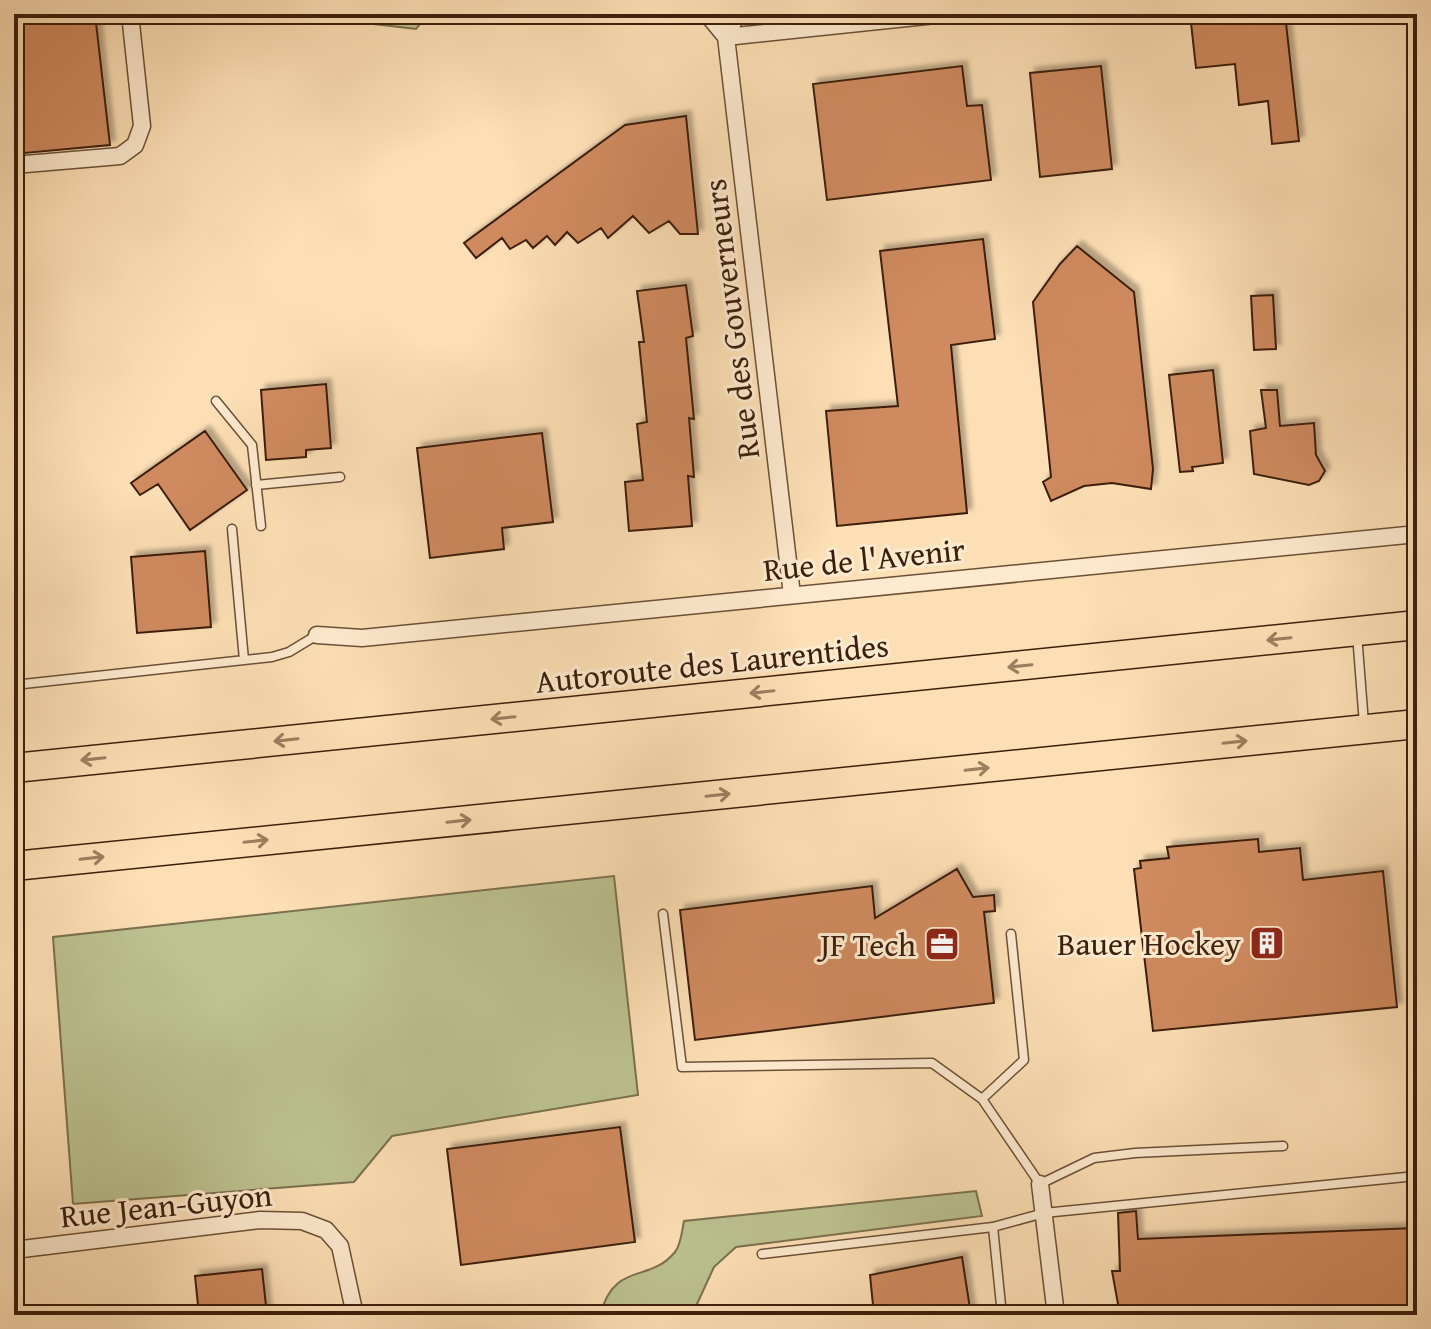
<svg xmlns="http://www.w3.org/2000/svg" width="1431" height="1329" viewBox="0 0 1431 1329" font-family="'Gentium Book Plus',serif">
<style>
.green{fill:#bcc290;stroke:#7c704e;stroke-width:2}
.building{fill:#cf8a5f;stroke:#3c1f0b;stroke-width:2;filter:url(#shadow)}
.lines{fill:none;stroke-linecap:round;stroke-linejoin:round}
.service-casing{stroke:#6c4f36;stroke-width:11}
.minor-casing{stroke:#6c4f36;stroke-width:19}
.motorway-casing{stroke:#3c1f0b;stroke-width:31}
.service{stroke:#feeacf;stroke-width:8}
.minor{stroke:#feeacf;stroke-width:16}
.motorway{stroke:#fddfb5;stroke-width:28}
.oneway{stroke:#9c7f60}
.labels{text-anchor:middle;dominant-baseline:central;stroke-width:6;stroke-linejoin:round;paint-order:stroke}
.street-label{font-size:32px;fill:#3c1f0b;stroke:#feeacf}
.poi-label{font-size:32px;fill:#3c1f0b;stroke:#feeacf;text-anchor:end}
</style>
<defs>
<filter id="shadow"><feDropShadow dx="5" dy="-5" stdDeviation="2" flood-color="#0004"/></filter>
</defs>
<rect width="100%" height="100%" fill="#fddfb5"/>
<filter id="stains"><feTurbulence type="fractalNoise" baseFrequency=".0025" numOctaves="4"/><feColorMatrix values="0 0 0 0 .2 0 0 0 0 .09 0 0 0 0 .02 0 0 0 .5 -.17"/></filter>
<radialGradient id="worn" r=".72"><stop offset=".6" stop-color="#630" stop-opacity="0"/><stop offset="1" stop-color="#630" stop-opacity=".3"/></radialGradient>
<!-- green -->
<path class="green" d="M328,14H428L416,29L331,19Z
M614,876L638,1095L392,1136L354,1182L73,1204L53,937Z
M976,1191L982,1216L736,1247L714,1267L692,1315H600C615,1260 649,1284 675,1252C681,1245 682,1230 684,1221Z"/>
<!-- building -->
<path class="building" d="M14,14H95L110,145L14,154Z
M1190,14H1285L1299,141L1272,144L1268,101L1239,105L1235,64L1196,68Z
M962,66L967,106L982,105L991,180L827,200L813,84Z
M1101,66L1112,169L1040,177L1030,73Z
M686,116L698,234H680L669,221L649,233L633,216L608,238L601,228L578,243L567,232L555,245L547,236L533,248L526,240L510,249L502,238L476,258L464,243L625,125Z
M983,239L995,339L951,345L967,513L837,526L826,411L898,406L880,251Z
M1077,246L1134,292L1153,469L1151,489L1112,483L1084,486L1051,501L1043,482L1051,477L1033,302L1060,264Z
M686,285L693,336L686,338L694,419L689,418L694,477L688,476L692,526L629,531L625,482L643,480L637,424L647,422L639,342H644L637,291Z
M1273,295L1276,349L1254,350L1251,296Z
M1213,370L1223,463L1192,467L1193,471L1180,472L1169,375Z
M326,384L331,448L306,450V457L266,460L261,390Z
M1261,390H1277L1280,426L1314,423L1316,455L1325,471L1319,481L1309,485L1254,474L1250,431L1266,428Z
M205,431L247,490L190,530L158,484L140,495L131,483Z
M542,433L553,522L502,528L504,549L430,558L417,448Z
M205,551L211,627L137,633L131,557Z
M1258,839L1259,852L1300,848L1303,880L1383,871L1397,1007L1153,1031L1134,869L1141,868L1140,861L1169,858L1167,847Z
M957,869L973,897L994,895L995,911L984,912L994,1003L695,1040L680,910L872,886L875,918Z
M620,1127L635,1242L461,1265L447,1149Z
M1136,1211L1138,1239L1415,1228L1417,1313L1120,1315L1112,1271H1120L1118,1213Z
M962,1257L971,1315H874L870,1275Z
M262,1269L267,1315H199L195,1276Z"/>
<g class="lines">
<!-- service casing -->
<g class="service-casing">
<path id="service" d="M216,401L252,445L261,526
M256,485L340,477
M232,529L244,660
M1357,634L1364,724
M14,685L272,657L289,652L317,635
M663,914L682,1067L932,1063L982,1099L1040,1184L1094,1158L1135,1153L1283,1146
M982,1099L1024,1060L1011,934
M993,1227L1002,1315
M762,1254L993,1227L1044,1213L1406,1177"/>
</g>
<!-- minor casing -->
<g class="minor-casing">
<path id="minor" d="M707,14L726,37
M737,14L726,37L792,595
M726,37L945,14
M14,165L120,156L135,145L142,126L130,14
M317,635L362,638L1417,534
M1040,1184L1056,1315
M14,1250L260,1220L302,1221L326,1230L340,1246L355,1315"/>
</g>
<!-- motorway casing -->
<g class="motorway-casing">
<path id="motorway" d="M14,768L1417,625
M14,866L1417,724"/>
</g>
<!-- service -->
<use href="#service" class="service"/>
<!-- minor -->
<use href="#minor" class="minor"/>
<!-- motorway -->
<use href="#motorway" class="motorway"/>
</g>
<!-- one-way arrows -->
<defs><path id="oneway-shaft" d="M-6 0H5M1.5-3L5.5 0L1.5 3" fill="none" stroke-width="1.6" stroke-linecap="round" stroke-linejoin="round" transform="scale(2)"/></defs>
<g class="oneway">
<use href="#oneway-shaft" transform="translate(1279 639) rotate(174)"/>
<use href="#oneway-shaft" transform="translate(1020 666) rotate(174)"/>
<use href="#oneway-shaft" transform="translate(762 692) rotate(174)"/>
<use href="#oneway-shaft" transform="translate(503 718) rotate(174)"/>
<use href="#oneway-shaft" transform="translate(286 740) rotate(174)"/>
<use href="#oneway-shaft" transform="translate(1235 742) rotate(-6)"/>
<use href="#oneway-shaft" transform="translate(93 759) rotate(174)"/>
<use href="#oneway-shaft" transform="translate(977 769) rotate(-6)"/>
<use href="#oneway-shaft" transform="translate(718 795) rotate(-6)"/>
<use href="#oneway-shaft" transform="translate(459 821) rotate(-6)"/>
<use href="#oneway-shaft" transform="translate(256 841) rotate(-6)"/>
<use href="#oneway-shaft" transform="translate(92 858) rotate(-6)"/>
</g>
<!-- icons -->
<defs>
<g id="building-square" transform="scale(1.8)"><rect x="-9" y="-9" width="18" height="18" rx="4" fill="#8f2418" stroke="#feeacf"/><path d="M-4-6H4V6H1V3H-1V6H-4ZM-2.5-4.3h1.7v1.8h-1.7ZM.8-4.3h1.7v1.8H.8ZM-2.5-1h1.7V.8h-1.7ZM.8-1h1.7V.8H.8Z" fill="#fff"/></g>
<g id="office-square" transform="scale(1.8)"><rect x="-9" y="-9" width="18" height="18" rx="4" fill="#8f2418" stroke="#feeacf"/><path d="M-6-3h4V-5.5h4V-3h4V5H-6ZM-1-4.5V-3h2v-1.5ZM-6 0V1H6V0Z" fill="#fff"/></g>
</defs>
<g fill-rule="evenodd">
<use href="#building-square" x="1267" y="943"/>
<use href="#office-square" x="942" y="944"/>
</g>
<g class="labels">
<!-- street labels -->
<g class="street-label">
<text transform="translate(731 319) rotate(-97)">Rue des Gouverneurs</text>
<text transform="translate(864 559) rotate(-6)">Rue de l'Avenir</text>
<text transform="translate(712 663) rotate(-6)">Autoroute des Laurentides</text>
<text transform="translate(166 1205) rotate(-6)">Rue Jean-Guyon</text>
</g>
<!-- poi labels -->
<g class="poi-label">
<text x="1241" y="943">Bauer Hockey</text>
<text x="916" y="944">JF Tech</text>
</g>
</g>
<!-- margin -->
<rect width="1431" height="1329" fill="none" stroke="#fddfb5" stroke-width="48"/>
<rect x="16" y="16" width="1399" height="1297" fill="none" stroke="#3c1f0b" stroke-width="4"/>
<rect x="24" y="24" width="1383" height="1281" fill="none" stroke="#3c1f0b" stroke-width="2"/>
<rect width="100%" height="100%" filter="url(#stains)"/>
<rect width="100%" height="100%" fill="url(#worn)"/>
</svg>
